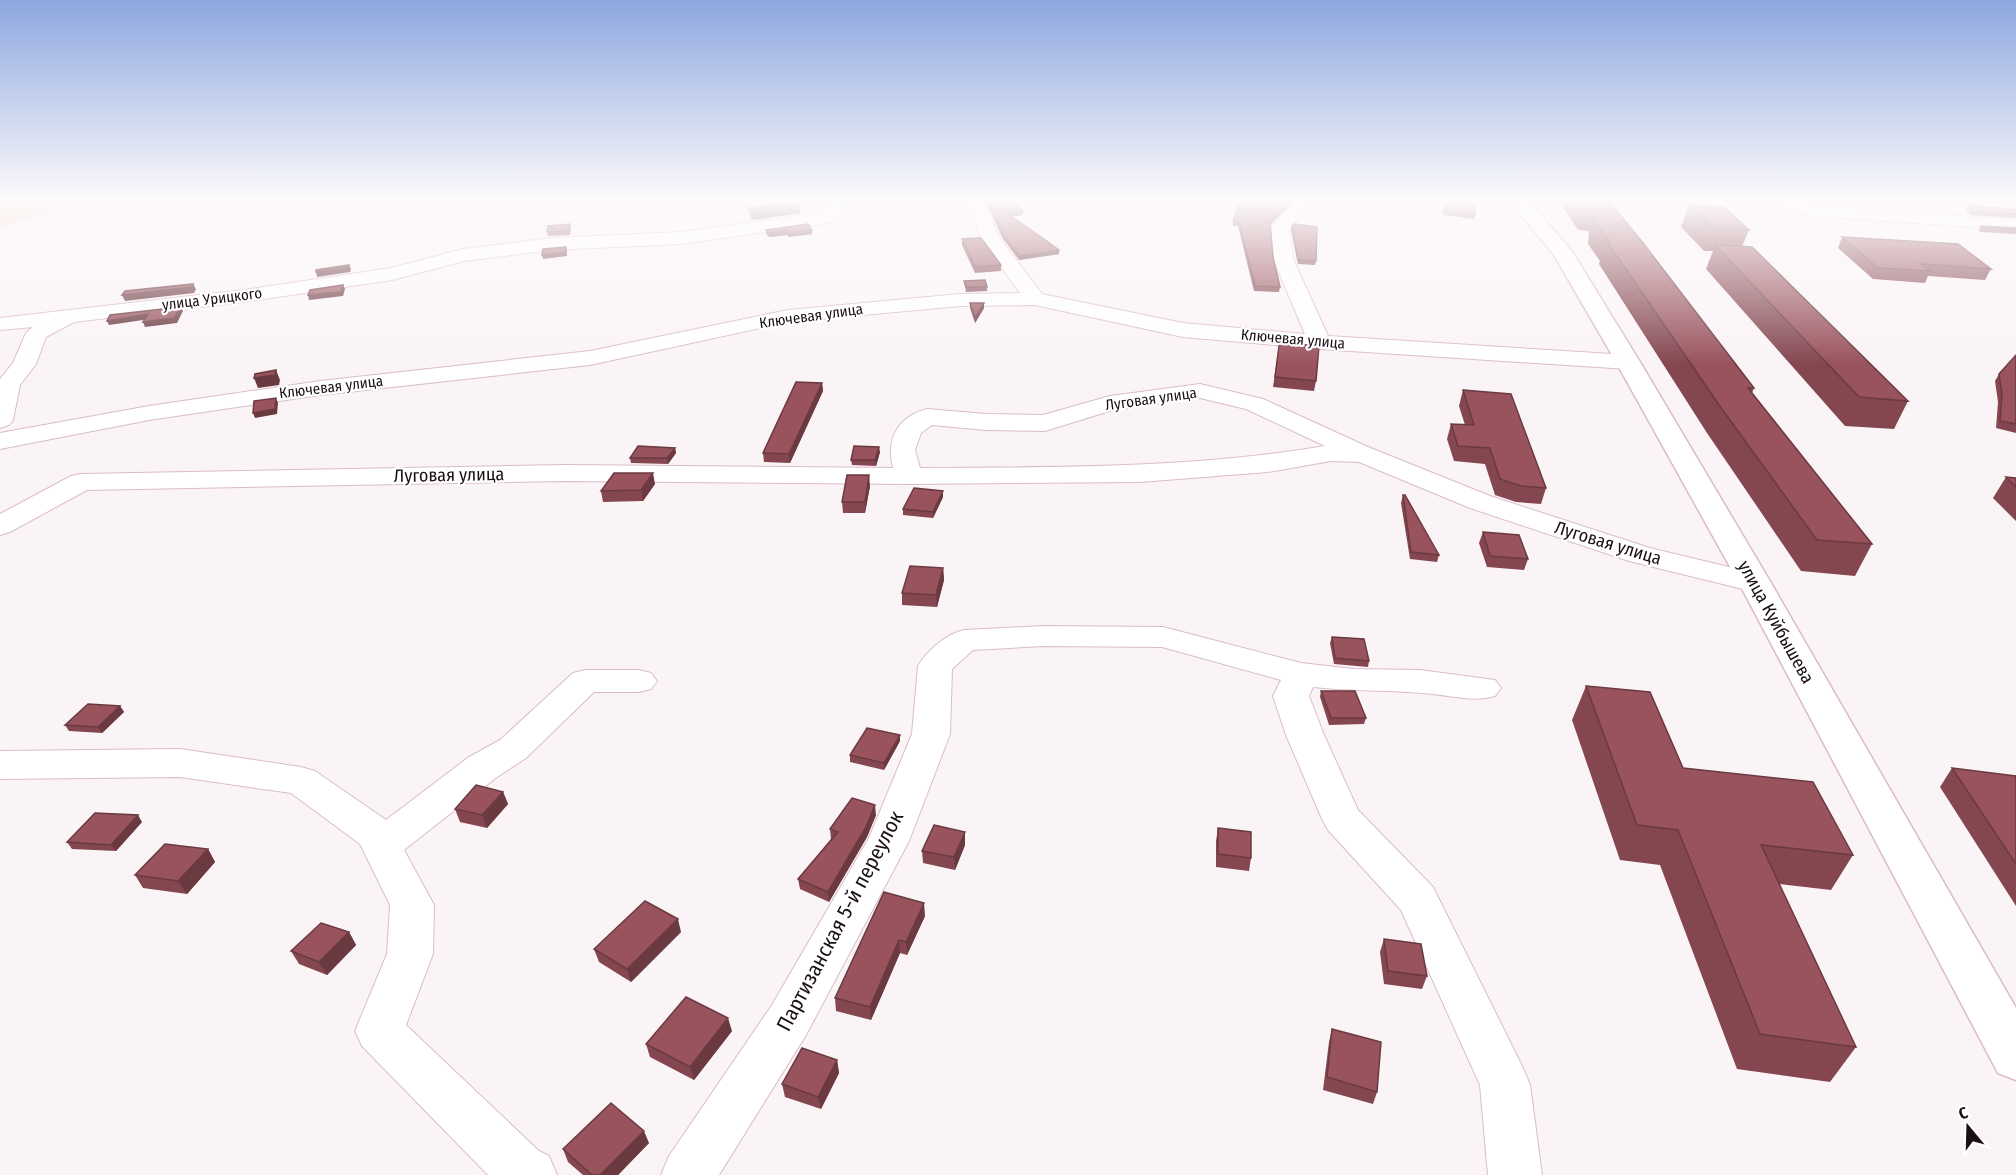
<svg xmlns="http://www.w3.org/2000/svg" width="2016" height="1175" viewBox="0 0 2016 1175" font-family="'Fira Sans Condensed',sans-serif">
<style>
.green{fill:#f6c4b5}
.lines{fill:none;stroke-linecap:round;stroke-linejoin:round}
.minor-casing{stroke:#dbbbcb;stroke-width:2}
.major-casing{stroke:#dbbbcb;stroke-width:3}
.minor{fill:#fff;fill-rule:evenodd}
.major{fill:#fff;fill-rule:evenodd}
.wall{fill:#844750}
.shaded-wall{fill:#6b3a41}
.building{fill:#99535d;stroke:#6b3a41;stroke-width:1.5}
.labels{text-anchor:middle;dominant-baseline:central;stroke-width:4.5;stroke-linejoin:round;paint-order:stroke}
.far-street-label{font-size:15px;fill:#1a0f15;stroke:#fff}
.street-label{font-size:18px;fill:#1a0f15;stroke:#fff}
.near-street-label{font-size:21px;fill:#1a0f15;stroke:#fff}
</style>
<rect width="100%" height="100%" fill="#fbf4f7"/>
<!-- green -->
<path class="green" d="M0,200H82L0,229Z"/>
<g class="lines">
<!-- minor casing -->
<g class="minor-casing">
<path id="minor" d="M834,200H852L831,222L825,223L682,244L551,250L464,261L392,280L251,301L74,322L46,337L36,364L20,385L13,420L9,425L0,428V379L13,363L26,333L33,327L0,330V318L251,289L391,268L463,249L551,238L682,232L820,213Z
M966,200H982L1001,240L1042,294L1183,323L1305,334L1274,261L1271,228L1297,200H1314L1289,229L1294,261L1328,336L1628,355L1636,357L1640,362L1636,367L1628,369L1320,349L1183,337L1035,305L960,306L788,322L590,365L320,395L149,420L0,449V433L149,406L320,381L590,351L788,310L960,294L1020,293L982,240Z
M1772,200H1796L1815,206L2016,220V230L1813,216L1774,204Z
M1200,384L1263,399L1368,447L1490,496L1650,548L1766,576L1771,583L1766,590L1755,592L1629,561L1470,508L1359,462L1331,461L1268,472L1140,482L908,484L565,481L87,490L10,532L0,535V514L71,476L81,474L565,465L893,468C886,439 897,417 927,409L986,414L1043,415L1110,396ZM1200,398L1246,409L1325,446C1191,469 1055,467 920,468L915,450L921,433L932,425L986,430L1045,431L1113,410Z
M1044,626L1163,627L1301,663L1354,669L1420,670L1495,680L1501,688L1495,696C1472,703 1445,694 1421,693C1385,690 1349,691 1313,687L1309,696L1324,735L1358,810L1433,887L1523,1068L1530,1085L1542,1175H1488L1480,1085L1401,910L1328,830L1322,819L1286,735L1273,696L1281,680L1162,647L1044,646L973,650L952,669L950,734L909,841L806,1035L719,1175H661L669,1156L772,1005L869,838L912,734L918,666C928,650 946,634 964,630Z
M585,670H639L651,673L657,681L651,689L639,692H594L526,758L497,777L404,850L434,905L433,954L406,1025L539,1151L549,1156L557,1175H488L362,1046L355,1031L387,954L390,905L360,844L291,793L180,777L0,779V751L180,749L301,767L315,771L386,820L469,757L500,740L573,673Z"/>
</g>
<!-- major casing -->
<g class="major-casing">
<path id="major" d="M1509,200H1528L1573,253L1640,362L1771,583L2016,1008V1080L1998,1073L1739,583L1616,362L1554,255Z"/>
</g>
<!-- minor -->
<use href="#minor" class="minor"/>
<!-- major -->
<use href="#major" class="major"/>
</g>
<!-- wall -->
<path class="wall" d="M985,200H1012L1023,215L1012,216L1059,250V254L1019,260L1003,239Z
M1446,200L1475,215L1474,219L1443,215Z
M1558,200H1608L1754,388L1752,393L1872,544L1855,576L1801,571L1707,433L1599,264L1600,261L1588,244L1589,231L1578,230Z
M799,205L800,213L753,220L750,216L748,208Z
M1689,205L1749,230L1742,247L1908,401L1894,429L1845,426L1706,269L1713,251H1704L1681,227Z
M1968,205L2016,210V218L1970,215L1966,209Z
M1233,221L1270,226L1273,257L1280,287L1279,292L1254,291L1238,226H1233Z
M570,224L571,228L570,235L548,236L547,232Z
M808,224L812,234L788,237L787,235L769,237L766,234V230Z
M1292,226L1316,261L1315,265L1298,264L1291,230Z
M1981,226L2016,228V234L1980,232L1979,230Z
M1842,237L1991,269L1985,280L1928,276L1925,283L1873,279L1838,248Z
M962,239L1001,265V271L975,273L962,245Z
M964,281L987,287V291L966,292Z
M970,303H984V308L975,323L970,308Z
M1280,338L1316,381L1314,391L1273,387Z
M2016,355V433L1996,428L1998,402L1995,381L1999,374Z
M822,383L823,391L790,463L764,462L763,453Z
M1463,390L1546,488L1541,504L1516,502L1495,495L1485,464L1454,461L1447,439L1451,424L1465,425L1459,406Z
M675,448L676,453L668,464L631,463L630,458Z
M880,452L876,466L852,465L851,460Z
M2006,477L2016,478V521L1993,498Z
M655,484L643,501L603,502L601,491Z
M870,486L865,513H843L842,502Z
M1403,495L1439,555L1437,562L1410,559L1401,503Z
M943,497L933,518L903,515V509Z
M1483,532L1528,559L1524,570L1487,567L1479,543Z
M943,568L944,580L937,607L902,605V593Z
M1332,637L1369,661L1368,667L1334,664L1330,643Z
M1586,686L1683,768L1853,855L1831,890L1779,884L1856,1047L1830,1082L1737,1069L1660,865L1620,860L1572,720Z
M1321,691L1366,718L1364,724L1329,725L1320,697Z
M120,706L124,712L102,733L69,731L65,725Z
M900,735V741L884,770L850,762V755Z
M1952,768L2016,776V906L1940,787Z
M503,792L508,804L487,828L460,822L455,809Z
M876,815L867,837L829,902L800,889L798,879L831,839L830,829Z
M142,822L116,851L72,849L67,842Z
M1218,828L1251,858L1249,871L1216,867V841Z
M965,832V845L955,870L923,863L922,851Z
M208,849L215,862L187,894L143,888L135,875Z
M925,916L907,955L900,953L871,1020L836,1011L835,998Z
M349,932L356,945L327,975L299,964L291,951Z
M681,932L631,982L599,962L594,949Z
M1384,939L1427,976L1422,989L1384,984L1380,952Z
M1332,1029L1377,1092L1373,1104L1323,1090L1329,1042Z
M732,1031L694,1080L650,1057L646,1044Z
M837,1060L839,1073L821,1109L785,1097L782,1084Z
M649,1143L618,1175H583L568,1162L563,1149Z"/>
<!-- shaded-wall -->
<path class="shaded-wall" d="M1292,200H1296L1269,226L1270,222Z
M799,205L800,213L753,220L752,212Z
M1023,211V215L1007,217V213Z
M786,230L787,235L769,237V233Z
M812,230V234L788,237L787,233Z
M566,247L567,252V256L543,259L542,255Z
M1059,250V254L1019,260V256Z
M349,265L351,269L350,272L317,277L316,272Z
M193,284L196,289L194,293L125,301L122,295Z
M343,285L345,289L343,296L309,300L308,295Z
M984,303V308L975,323V318Z
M181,307L183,311L177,323L145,327L143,322Z
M148,314L150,319L109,325L107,321Z
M276,370L280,380L279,385L258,388L254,378Z
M822,383L823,391L790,463L789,454Z
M276,398L278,403L277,414L255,418L253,413Z
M879,447L880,452L876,466L875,460Z
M675,448L676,453L668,464L667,458Z
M653,473L655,484L643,501L641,490Z
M869,475L870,486L865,513V502Z
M943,491V497L933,518V512Z
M943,568L944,580L937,607L936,595Z
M120,706L124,712L102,733L98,727Z
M900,735V741L884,770V763Z
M503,792L508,804L487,828L482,815Z
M875,805L876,815L867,837L829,902L828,892Z
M138,815L142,822L116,851L111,845Z
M965,832V845L955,870L954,857Z
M208,849L215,862L187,894L178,881Z
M924,903L925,916L907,955L906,942Z
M678,919L681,932L631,982L627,969Z
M349,932L356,945L327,975L319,962Z
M899,940L900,953L871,1020L870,1007Z
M728,1018L732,1031L694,1080L690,1067Z
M837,1060L839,1073L821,1109L818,1097Z
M644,1131L649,1143L618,1175H600Z"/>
<!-- building -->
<path class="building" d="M987,200H1012L1023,211L1007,213L1059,250L1019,256L1003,235Z
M1240,200H1292L1270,222L1273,257L1280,287L1255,286L1239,221H1233Z
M1446,200H1474L1475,215L1444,211Z
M1579,200H1608L1643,243L1754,388H1748L1872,544L1817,540L1719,405L1606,240L1609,241L1595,222L1596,209L1585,208Z
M796,201L799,205L752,212L748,208Z
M1689,205L1724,207L1749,230L1712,228Z
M1968,205L2016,210V214L1972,210Z
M570,224L569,231L547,232L548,226Z
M808,224L812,230L787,233L786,230L769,233L766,230Z
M1294,224L1317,227L1316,261L1298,260L1292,226Z
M1981,226L2016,228V230L1982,227Z
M1842,237L1958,244L1991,269L1921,264L1931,271L1878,268Z
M981,238L1001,265L975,267L962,239Z
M1715,245L1752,247L1908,401L1859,397Z
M566,247V252L542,255L543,249Z
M349,265L348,267L316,272V270Z
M985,280L987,287H966L964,281Z
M193,284L191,287L122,295L125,291Z
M343,285L341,292L308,295L310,290Z
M970,303H984L975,318Z
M181,307L174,318L143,322L148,314L107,321L110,315Z
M1280,338L1297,339L1299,344L1319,346L1316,381L1275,377Z
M2016,355V424L2000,421L2002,395L1999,374Z
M276,370L275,375L254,378L255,374Z
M796,382L822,383L789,454L763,453Z
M1463,390L1511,394L1546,488L1521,486L1500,479L1490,448L1458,446L1451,424L1474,425Z
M276,398L275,409L253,413L254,401Z
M638,446L675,448L667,458H630Z
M854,446L879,447L875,460H851Z
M614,473H653L641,490L601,491Z
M847,475H869L865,502H842Z
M2006,477L2016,478V487Z
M914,488L943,491L933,512L903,509Z
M1403,495H1405L1439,555L1411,552Z
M1483,532L1519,535L1528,559L1490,556Z
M910,566L943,568L936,595L902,593Z
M1332,637L1364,639L1369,661L1335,658Z
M1586,686L1650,692L1683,768L1813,782L1853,855L1761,845L1856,1047L1760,1034L1678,830L1637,825Z
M1321,691H1355L1366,718H1331Z
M88,704L120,706L98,727L65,725Z
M867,728L900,735L884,763L850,755Z
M1952,768L2016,776V864Z
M476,785L503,792L482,815L455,809Z
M852,798L875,805L866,827L828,892L798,879L838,832L830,829Z
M95,813L138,815L111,845L67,842Z
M934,825L965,832L954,857L922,851Z
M1218,828L1251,832V858L1218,854Z
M165,844L208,849L178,881L135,875Z
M884,892L924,903L906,942L899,940L870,1007L835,998Z
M645,901L678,919L627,969L594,949Z
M321,923L349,932L319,962L291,951Z
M1384,939L1421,944L1427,976L1388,971Z
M686,997L728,1018L690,1067L646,1044Z
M1332,1029L1381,1042L1377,1092L1327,1077Z
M802,1048L837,1060L818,1097L782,1084Z
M611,1103L644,1131L600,1175H592L563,1149Z"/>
<!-- sky -->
<linearGradient id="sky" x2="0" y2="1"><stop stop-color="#8da7df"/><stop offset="0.55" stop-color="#fdfafb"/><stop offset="1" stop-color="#fdfafb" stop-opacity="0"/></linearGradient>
<rect width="2016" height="364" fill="url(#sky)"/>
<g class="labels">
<!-- far-street labels -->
<g class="far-street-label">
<text transform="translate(212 299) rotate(-7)">улица Урицкого</text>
<text transform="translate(811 316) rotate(-8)">Ключевая улица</text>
<text transform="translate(1293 339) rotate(5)">Ключевая улица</text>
<text transform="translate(331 387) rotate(-7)">Ключевая улица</text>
<text transform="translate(1151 399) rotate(-8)">Луговая улица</text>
</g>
<!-- street labels -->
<g class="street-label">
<text transform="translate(449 475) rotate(-1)">Луговая улица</text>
<text transform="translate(1608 543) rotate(17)">Луговая улица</text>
<text transform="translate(1776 622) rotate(61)">улица Куйбышева</text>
</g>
<!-- near-street labels -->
<g class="near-street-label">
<text transform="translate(840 921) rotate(-62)">Партизанская 5-й переулок</text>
</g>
</g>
<!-- north arrow -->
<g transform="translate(1968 1127) rotate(341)" stroke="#ffffff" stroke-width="4.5" paint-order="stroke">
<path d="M0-4.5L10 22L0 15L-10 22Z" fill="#1a0f15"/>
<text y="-9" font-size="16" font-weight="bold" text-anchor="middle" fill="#1a0f15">С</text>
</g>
</svg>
